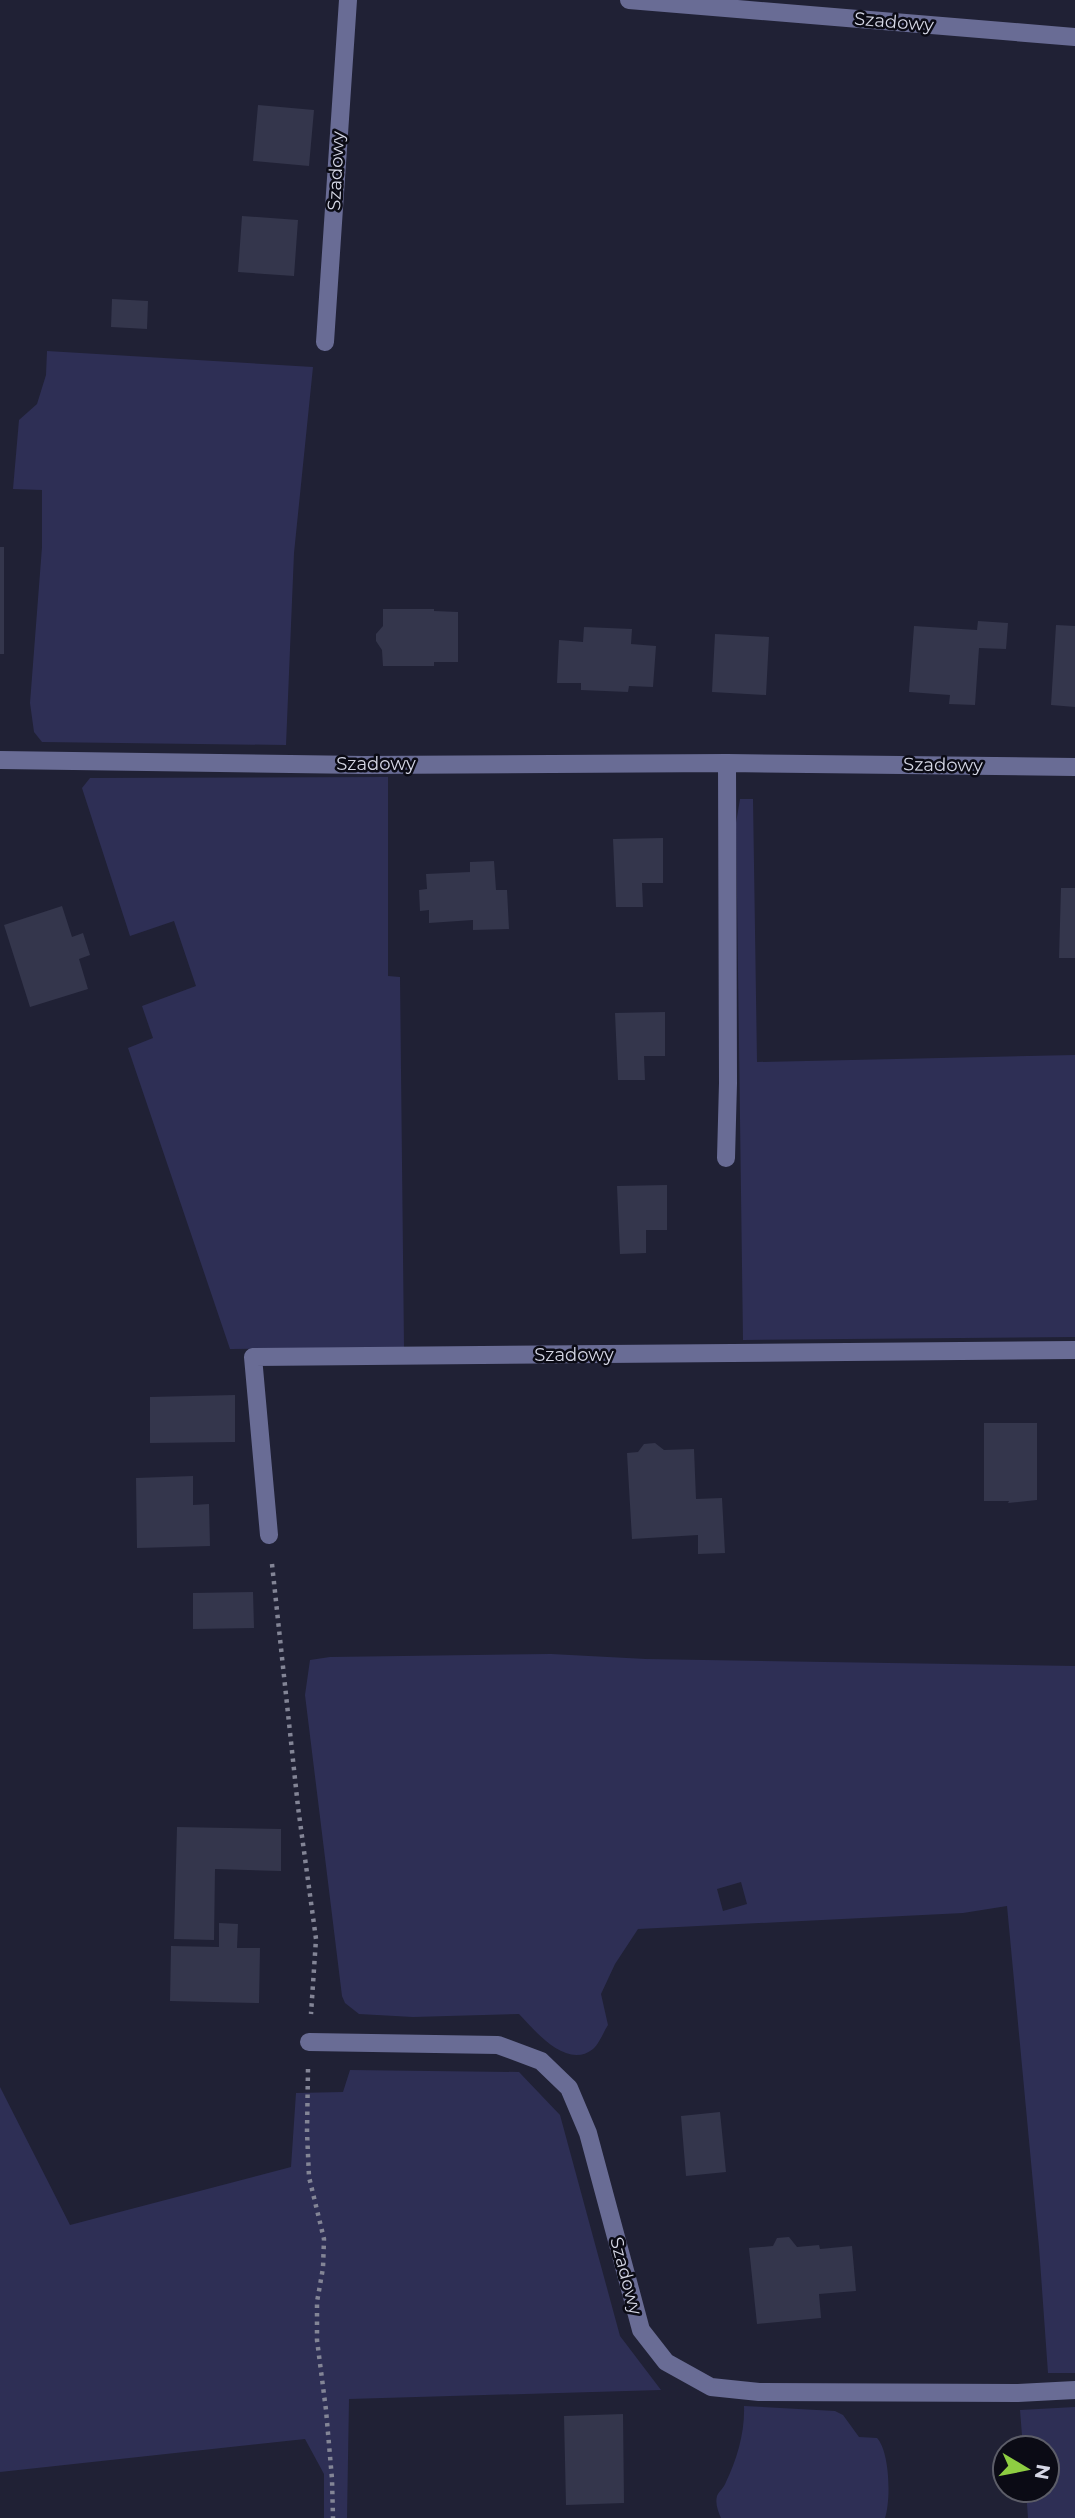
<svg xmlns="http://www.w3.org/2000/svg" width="1075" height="2518" viewBox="0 0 1075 2518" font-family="Montserrat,sans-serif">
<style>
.green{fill:#2e2f55;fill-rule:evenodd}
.building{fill:#34364c}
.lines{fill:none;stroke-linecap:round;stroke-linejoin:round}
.path{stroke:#838596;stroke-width:4.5;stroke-dasharray:3.5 5;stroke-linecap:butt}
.minor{stroke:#696c95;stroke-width:18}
.labels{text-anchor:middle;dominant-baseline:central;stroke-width:5;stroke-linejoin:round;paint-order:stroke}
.street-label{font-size:18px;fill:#d5d7e5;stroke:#0b0b15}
</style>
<rect width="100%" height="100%" fill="#202135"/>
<!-- green -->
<path class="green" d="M47,351L313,367L294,553L286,745L42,742L34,732L30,703L42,547V490L13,489L19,420L37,404L46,375Z
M388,777V976L400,977L404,1347L230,1349L128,1048L153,1038L142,1006L196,986L174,921L130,936L82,788L90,778Z
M740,799H753L757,1062L1075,1055V1337L743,1340L736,823Z
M551,1654L646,1659L1075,1666V2373H1048L1039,2247L1007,1906L963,1913L638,1929L615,1964L601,1994L608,2025C603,2033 599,2044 593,2049C567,2070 535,2031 519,2014L413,2017L359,2014L345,2003L342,1996L305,1695L310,1660L330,1657ZM741,1882L747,1904L723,1911L717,1889Z
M350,2070L519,2072L560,2115L620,2336L661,2390L349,2399L347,2518H324V2474L305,2439L0,2472V2087L70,2225L291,2167L296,2093L343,2092Z
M744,2406L835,2411L843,2415L859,2437L877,2438C890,2452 891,2500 885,2518H721C718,2511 715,2504 717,2496C719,2491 724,2488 726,2482C737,2459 745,2432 744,2406Z
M1075,2407V2518H1028L1026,2490H1047V2448H1023L1020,2410Z"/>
<!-- building -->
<path class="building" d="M258,105L314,110L309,166L253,161Z
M242,216L298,220L294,276L238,272Z
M112,299L148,301L147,329L111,327Z
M0,547H4V654H0Z
M383,609H434V611L458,612V662H434V666H383L382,650L376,641V634L383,626Z
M978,621L1008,623L1006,649L979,648L975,705L949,704L950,695L909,692L914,626L977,630Z
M1056,625L1075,626V707L1051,705Z
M584,627L632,629L631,644L656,646L653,687L629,686L628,692L581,690V683H557L559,640L583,642Z
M715,634L769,637L766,695L712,692Z
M663,838V883H642L643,907H616L613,839Z
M494,861L496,890H507L509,929L473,930V920L429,923V910L420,911L419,890L427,889L426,874L470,872V862Z
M1061,888H1075V958H1059Z
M62,906L72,937L83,933L90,955L79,959L88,989L30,1007L4,925Z
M665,1012V1056H644L645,1080H618L615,1013Z
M667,1185V1230H646V1253L620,1254L617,1186Z
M235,1395V1442L150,1443V1397Z
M984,1423H1037V1500L1008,1503L1009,1501H984Z
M655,1443L664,1450L694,1449L696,1499L722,1498L725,1553L698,1554V1535L632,1539L627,1453L638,1452L644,1444Z
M193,1476V1505L209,1504L210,1546L137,1548L136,1478Z
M253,1592L254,1628L193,1629V1593Z
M177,1827L281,1829V1871L215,1869L214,1940L174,1939Z
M219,1923L238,1924L237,1948H260L259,2003L170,2001L171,1946L219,1947Z
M720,2112L726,2172L686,2176L681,2116Z
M789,2237L797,2247L819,2245L820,2249L852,2246L856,2291L819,2294L821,2318L757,2324L749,2248L773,2246L777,2238Z
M623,2414L624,2503L566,2505L564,2416Z"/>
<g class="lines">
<!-- path -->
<path class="path" d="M272,1564L298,1807L316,1939L311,2014
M308,2069L307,2132L309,2177L324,2239L323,2268L317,2302V2340L326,2410L332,2479L333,2518"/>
<!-- minor -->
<path class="minor" d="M629,0L1075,37
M325,342L348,0
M0,760L363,765L727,763L1075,767
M726,1158L728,1083L727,763
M269,1535L253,1357L1075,1350
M309,2042L498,2045L541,2061L569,2088L588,2133L641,2330L666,2362L711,2387L759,2392L1018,2393L1075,2390"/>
</g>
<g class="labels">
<!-- street labels -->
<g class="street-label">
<text transform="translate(894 22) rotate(5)">Szadowy</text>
<text transform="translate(336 171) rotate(-87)">Szadowy</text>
<text x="376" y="764">Szadowy</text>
<text transform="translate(943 765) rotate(1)">Szadowy</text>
<text x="574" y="1355">Szadowy</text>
<text transform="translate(626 2276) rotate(75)">Szadowy</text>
</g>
</g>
<!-- north arrow -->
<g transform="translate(1026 2469) rotate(100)"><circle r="33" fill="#0b0b15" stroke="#5c5d68" stroke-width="2"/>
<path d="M0-5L12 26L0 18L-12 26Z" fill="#8ecd42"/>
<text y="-10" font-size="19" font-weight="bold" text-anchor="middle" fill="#d5d7e5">N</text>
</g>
</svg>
